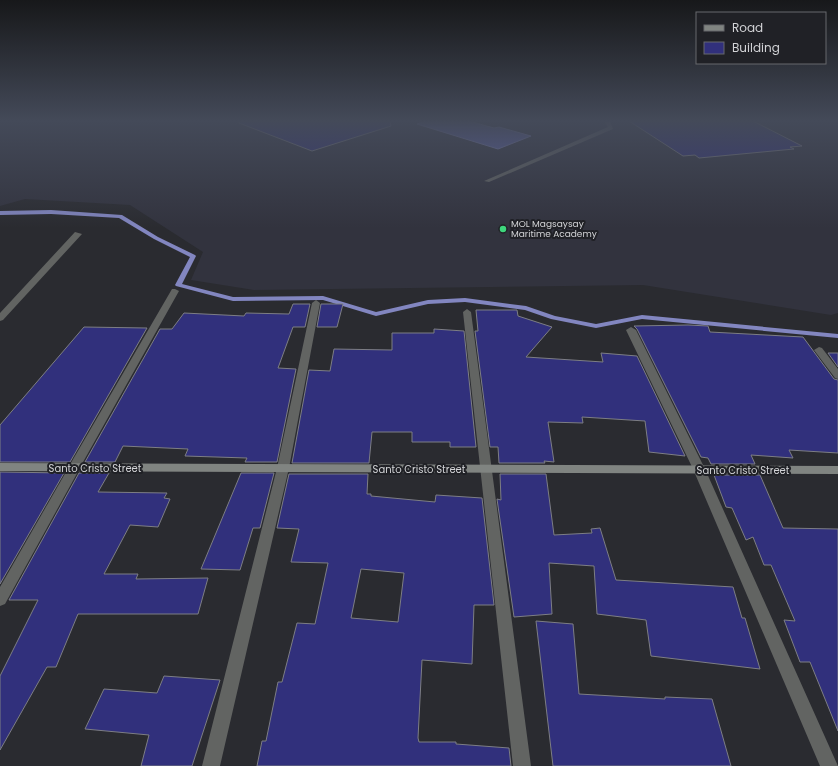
<svg xmlns="http://www.w3.org/2000/svg" width="838" height="766" viewBox="0 0 838 766" font-family="Poppins,sans-serif">
<style>
.built{fill:#32333e}
.water{fill:#6065b6;stroke:#8286c0}
.lines{fill:none;stroke-linecap:round;stroke-linejoin:round}
.stream{fill:#8286c0;fill-rule:evenodd}
.building{fill:#31307c;stroke:#7d7e84;fill-rule:evenodd}
.lane{fill:#626462;fill-rule:evenodd}
.street{fill:#626462;fill-rule:evenodd}
.secondary{fill:#808481;fill-rule:evenodd}
.poi-dot{fill:#3ed77d;stroke:#202126;stroke-width:1.5}
.labels{text-anchor:middle;dominant-baseline:central;stroke-width:4;stroke-linejoin:round;paint-order:stroke}
.far-poi-label{font-size:9px;fill:#d2d3d6;stroke:#202126;text-anchor:start}
.street-label{font-size:10px;fill:#d2d3d6;stroke:#202126}
</style>
<rect width="100%" height="100%" fill="#2a2b30"/>
<!-- built -->
<path class="built" d="M0,121H838V313L831,315L643,285L254,290L191,280L203,252L130,205L25,199L0,206Z"/>
<!-- water -->
<path class="water" d="M426,121H469L494,128L499,127L531,136L498,149L417,124Z"/>
<g class="lines">
<!-- stream -->
<path class="stream" d="M51,210L122,215L158,237L195,255L196,256L182,284L233,297L323,296L376,312L428,300L465,298L526,306L555,316L596,324L642,315L838,334V338L642,319L596,328L551,319L525,310L465,302L428,304L376,316L323,300L233,301L176,286L175,285L190,257L154,239L119,218L51,214L0,215V211Z"/>
</g>
<!-- building -->
<path class="building" d="M240,121H390L391,126L312,151L239,123Z
M629,121H753L802,146L790,147L794,149L699,158L695,155L683,156Z
M293,304H310L305,327H293L278,368L296,369L277,462H245L247,458L185,456L188,449L123,446L115,462H85L160,329H172L184,313L244,316L246,313L289,314Z
M321,304H343L337,327H317Z
M476,310H517L518,316L552,327L526,357L603,362L601,353L637,356L685,456L649,452L645,421L582,417L583,423L548,422L554,462L544,461L545,463H499L498,447H490L475,331H478Z
M688,325L708,326L710,332L803,337L834,379L838,380V453L789,450L793,458L751,455L755,464H711L708,458L701,457L637,329L634,326Z
M84,327L147,328L70,462H0V425Z
M434,329L464,331L476,447H450V442H412V432H372L369,463H292L309,370L330,371L334,349L392,350V333H434Z
M828,353H838V367Z
M0,472L64,473L0,584Z
M79,473H109L98,492L167,493L164,498L170,499L158,527L130,525L104,574H138L136,579L208,578L198,614H78L56,667H47L0,750V676L38,600H9Z
M241,473H274L260,528H253L240,570L201,569Z
M289,474H368L367,494H371V496L435,502L436,495L482,498L494,605H474L472,664L422,660L418,738L419,742H456V744L509,748L511,766H257L262,741H266L278,682H282L297,623L315,624L328,563L291,562L299,529L277,528ZM361,569L404,573L398,622L351,618Z
M500,474H546L554,535L592,533L591,529L600,528L616,580L733,587L742,618H745L760,669L651,656L646,620L597,614L594,566L549,563L552,614L514,617L497,499L501,500Z
M714,475H760L783,528L838,529V731L810,662H800L784,620L795,621L771,565H764L753,537L746,540L732,508L726,507Z
M536,621L573,624L579,694L665,699V697L712,699L731,766H553Z
M164,676L220,680L192,766H141L149,735L85,729L104,689L157,693Z"/>
<g class="lines">
<!-- lane -->
<path class="lane" d="M604,121H610L613,129L489,182L484,181L608,127Z
M75,232L82,234L3,320L0,321V313Z
M172,289H175L179,291L78,471H70L68,468Z
M316,300L320,303L289,468L220,766H202L277,468L312,303Z
M467,309L471,312L531,766H513L463,312Z
M631,327L636,330L705,469L838,766H820L693,469L626,330Z
M819,347L822,348L838,369V379L835,378L814,350Z"/>
<!-- street -->
<path class="street" d="M74,464L78,465L80,468L5,604L0,606V587L70,465Z"/>
<!-- secondary -->
<path class="secondary" d="M0,463L838,466V474L0,471Z"/>
</g>
<!-- sky -->
<linearGradient id="sky" x2="0" y2="1"><stop stop-color="#17181a"/><stop offset="0.53" stop-color="#444a59"/><stop offset="1" stop-color="#444a59" stop-opacity="0"/></linearGradient>
<rect width="838" height="228" fill="url(#sky)"/>
<!-- markers -->
<circle class="poi-dot" cx="503" cy="229" r="4"/>
<g class="labels">
<!-- far-poi labels -->
<g class="far-poi-label">
<text x="511" y="224">MOL Magsaysay<tspan x="511" dy="10">Maritime Academy</tspan></text>
</g>
<!-- street labels -->
<g class="street-label">
<text x="95" y="468">Santo Cristo Street</text>
<text x="419" y="469">Santo Cristo Street</text>
<text x="743" y="470">Santo Cristo Street</text>
</g>
</g>
<!-- legend -->
<rect x="696" y="12" width="130" height="52" fill="#202126" stroke="#67686c"/>
<rect x="704" y="25" width="20" height="6" fill="#808481" stroke="#67686c"/>
<text x="732" y="32" font-size="12" fill="#d2d3d6">Road</text>
<rect x="704" y="42" width="20" height="12" fill="#31307c" stroke="#67686c"/>
<text x="732" y="52" font-size="12" fill="#d2d3d6">Building</text>
</svg>
